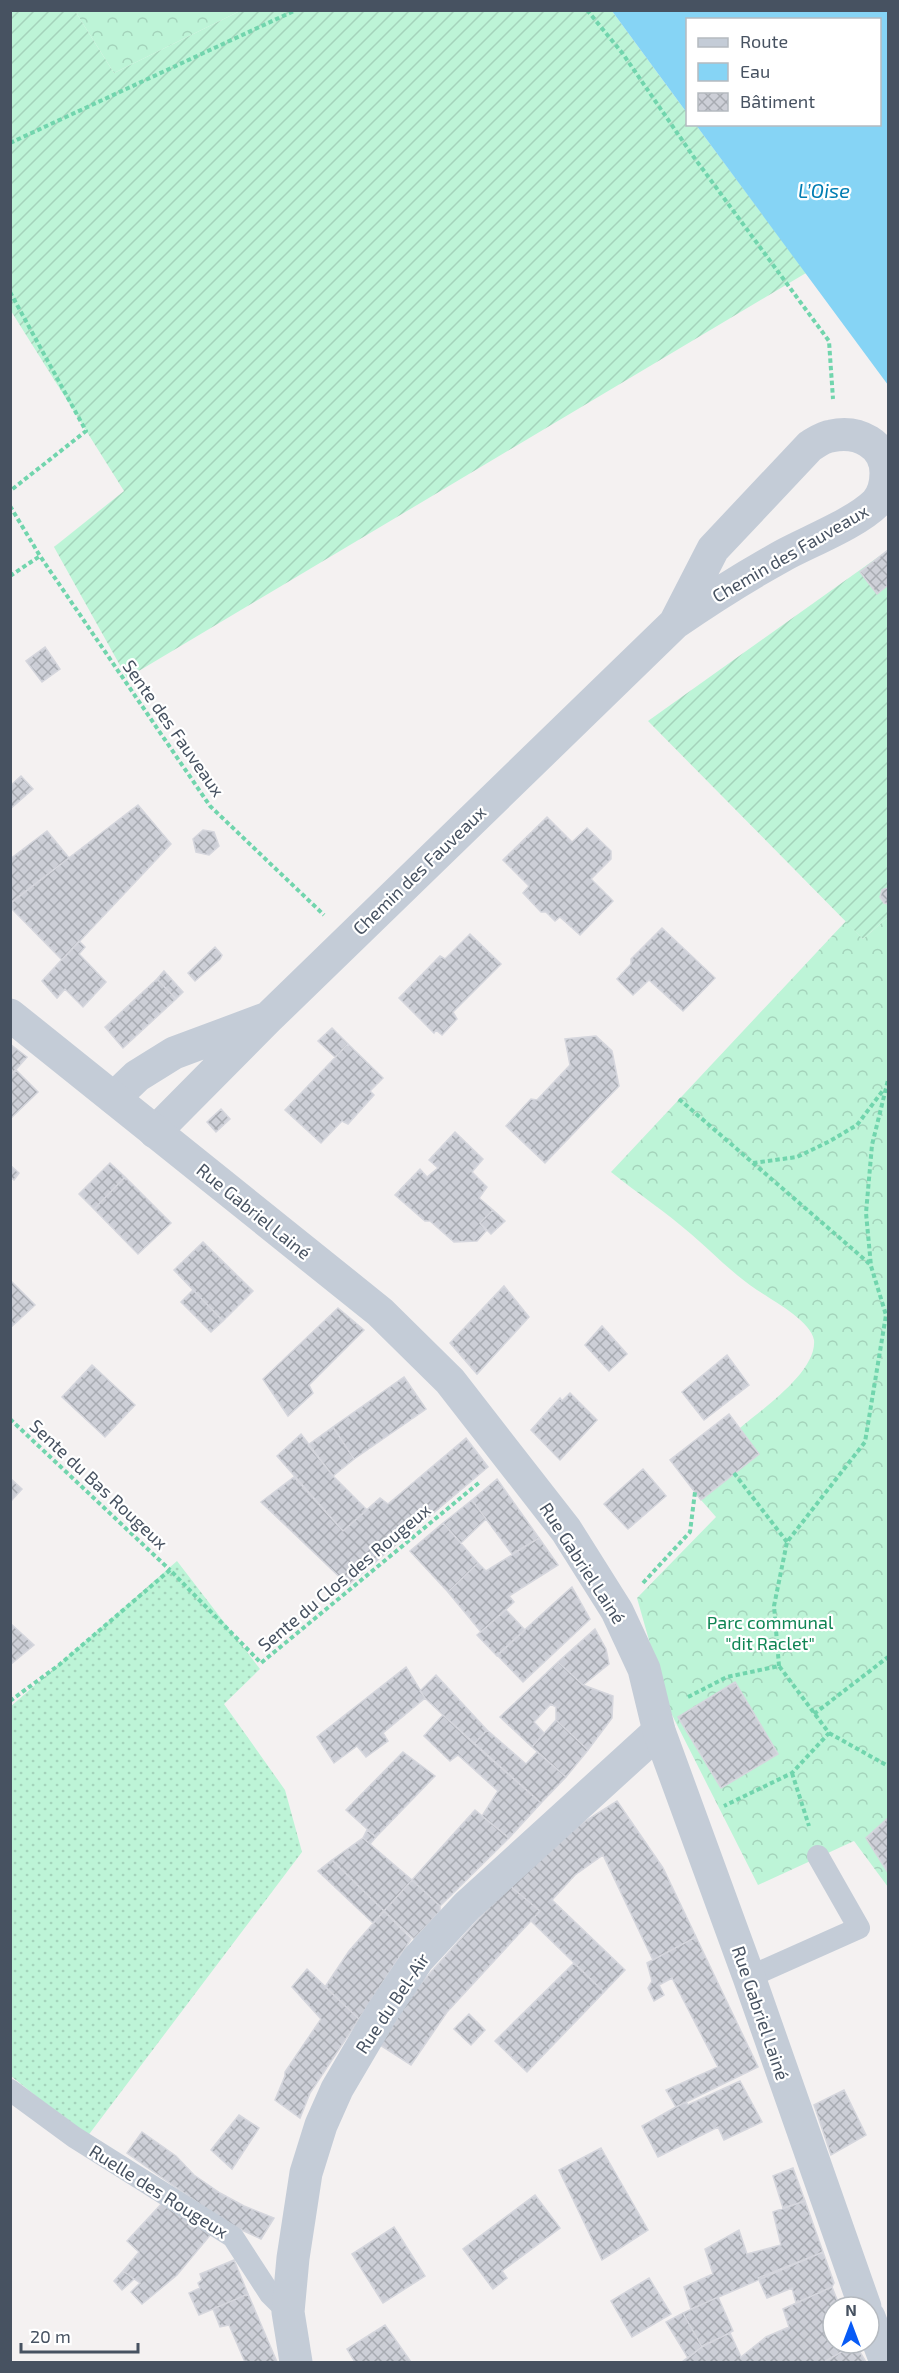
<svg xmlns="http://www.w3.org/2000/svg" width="899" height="2373" viewBox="0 0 899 2373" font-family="'Exo 2',sans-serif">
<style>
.grass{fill:url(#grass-dots)}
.forest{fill:url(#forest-crowns)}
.garden{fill:url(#garden-furrows)}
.water{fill:#86d4f5}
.building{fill:url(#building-cross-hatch);stroke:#d5d6dd;stroke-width:1.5}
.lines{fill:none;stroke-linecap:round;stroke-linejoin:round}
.path{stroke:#71d5ad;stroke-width:4;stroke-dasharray:4.5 3;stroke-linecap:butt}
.service{stroke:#c4ccd7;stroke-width:22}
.minor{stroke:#c4ccd7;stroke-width:33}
.tertiary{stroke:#c4ccd7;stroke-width:33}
.labels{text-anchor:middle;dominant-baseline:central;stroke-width:4.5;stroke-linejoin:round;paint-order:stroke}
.street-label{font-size:18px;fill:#475261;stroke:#fff}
.park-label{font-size:18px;fill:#0f8554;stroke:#fff}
.water-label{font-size:20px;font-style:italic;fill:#017db2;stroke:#fff}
</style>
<defs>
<pattern id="grass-dots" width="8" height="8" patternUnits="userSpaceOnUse" patternTransform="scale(1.5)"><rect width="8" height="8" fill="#bdf4d7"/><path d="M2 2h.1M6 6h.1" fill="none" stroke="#a4d3bb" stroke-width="1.8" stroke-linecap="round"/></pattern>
<pattern id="forest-crowns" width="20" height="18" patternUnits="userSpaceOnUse" patternTransform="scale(1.5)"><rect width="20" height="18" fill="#bdf4d7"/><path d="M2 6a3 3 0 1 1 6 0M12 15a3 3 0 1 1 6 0" fill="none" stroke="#a4d3bb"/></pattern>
<pattern id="garden-furrows" width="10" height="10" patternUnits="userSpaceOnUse" patternTransform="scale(1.5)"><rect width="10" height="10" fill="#bdf4d7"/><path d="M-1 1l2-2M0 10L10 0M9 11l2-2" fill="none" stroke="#a4d3bb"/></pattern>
<pattern id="building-cross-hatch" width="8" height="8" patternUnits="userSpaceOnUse" patternTransform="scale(1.5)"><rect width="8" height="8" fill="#cdcfd7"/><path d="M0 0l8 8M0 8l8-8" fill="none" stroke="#a8abb2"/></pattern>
</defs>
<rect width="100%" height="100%" fill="#f4f1f1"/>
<!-- grass -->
<path class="grass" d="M177,1561L260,1669L224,1704L285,1790L302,1852L87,2137L11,2076L10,1707Z"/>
<!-- forest -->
<path class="forest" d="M75,11H240L114,73Z
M888,917V1887L854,1841L758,1885L668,1707L637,1598L716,1517L701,1500L759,1454L740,1428C762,1409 817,1372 814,1340C811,1321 772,1300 757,1290C732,1273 713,1253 691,1234C666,1212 637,1193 611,1172L846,921L863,939Z"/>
<!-- garden -->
<path class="garden" d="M11,10L75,11L114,73L240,11H612L687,113L688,124L696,125L806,273L127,678L54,547L124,491L11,311Z
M888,550V917L863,939L648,721Z"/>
<!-- water -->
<path class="water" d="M612,11H888V385L696,125L880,124V20H688L687,113Z"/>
<!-- building -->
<path class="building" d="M888,550V585L877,594L860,572Z
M45,647L60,669L42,682L26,661Z
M21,776L33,789L10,809V786Z
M138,805L171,844L62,960L10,907V903Z
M547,817L572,842L587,828L611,851V859L591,879L613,901L580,935L560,917L555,921L546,912H541L523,893L529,886L503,860Z
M203,830L214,832L219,846L209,855L196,852L193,839Z
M47,831L69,858L11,903L10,859Z
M887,888H888V904L884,903L880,897L882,890Z
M662,928L715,978L683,1011L649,980L633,995L617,979L631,964V959Z
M470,934L501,964L453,1012L457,1019L442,1035L436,1030L434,1033L399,998L440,956L445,959Z
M79,941L85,947L79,954L106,982L83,1007L65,989L57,998L42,981Z
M215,947L222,955L220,959L195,981L188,973Z
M164,971L183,992L176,999L157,979Z
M157,979L176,999L123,1048L105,1027Z
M332,1028L348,1044L335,1057L318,1041Z
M596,1036L612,1051L619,1086L545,1163L506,1126L531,1099L537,1100L570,1065L565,1039Z
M10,1044L27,1057L10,1076Z
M348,1044L383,1078L370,1091L374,1095L348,1124L342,1121L321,1143L285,1110Z
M16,1070L38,1092L10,1119V1076Z
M221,1109L230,1119L216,1132L207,1122Z
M455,1132L483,1159L472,1172L487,1187L479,1198L493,1210L480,1223L486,1231L477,1241L454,1242L430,1221H425L395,1195L420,1169L427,1177L438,1168L429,1160Z
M110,1163L125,1177L94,1209L79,1194Z
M10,1165L19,1173L14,1180L10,1177Z
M125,1177L171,1223L138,1254L94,1209Z
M493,1210L505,1221L491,1234L480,1223Z
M203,1242L253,1291L223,1321L174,1270Z
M10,1280L35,1305L10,1328Z
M504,1286L529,1317L477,1374L450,1343Z
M193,1290L223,1321L211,1332L181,1302Z
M338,1308L364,1330L309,1385L313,1393L288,1416L263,1379Z
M602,1326L627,1354L609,1371L585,1345Z
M727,1355L749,1385L704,1420L682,1392Z
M92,1365L135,1405L105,1437L62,1397Z
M404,1377L426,1409L354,1459L333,1427Z
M570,1393L597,1420L560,1460L531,1430L560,1398L562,1401Z
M729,1414L759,1454L701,1500L670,1460Z
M333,1427L354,1459L333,1476L308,1445Z
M301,1434L333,1476L367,1510L343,1531L277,1456Z
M466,1438L488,1467L348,1585L261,1502L294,1477L343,1531L380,1498L388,1504Z
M643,1469L666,1496L628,1529L604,1504Z
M10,1478L22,1489L10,1502Z
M497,1479L539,1538L512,1554L472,1500Z
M472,1500L486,1519L461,1543L443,1523Z
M443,1523L478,1563L448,1592L410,1551Z
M539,1538L558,1565L509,1596L514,1602L481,1632L448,1592L478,1563L486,1571Z
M572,1587L590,1619L523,1682L497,1655Z
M506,1610L525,1630L497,1656L477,1635Z
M10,1623L34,1645L10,1665Z
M595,1629L606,1649L609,1664L583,1685L558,1662Z
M558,1662L583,1685L613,1696L612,1718L588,1750L556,1720V1707L551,1704L534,1722L544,1733L532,1747L500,1717Z
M406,1667L425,1698L383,1733L388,1741L366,1757L357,1746L334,1763L317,1737Z
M436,1675L487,1730L474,1744L425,1698L420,1691Z
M735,1682L778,1754L721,1788L678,1717Z
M443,1715L541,1803L509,1838L482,1816L498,1791L458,1755L450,1761L424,1736Z
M556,1720L588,1750L566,1777L532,1747Z
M487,1730L526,1764L537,1752L566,1777L541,1803L474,1744Z
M403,1752L435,1776L376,1837L346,1810Z
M617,1801L663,1868L696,1937L653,1960L603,1855L575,1875L552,1900L625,1970L604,1992L531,1921L540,1911L509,1885L579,1825Z
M475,1810L509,1838L440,1906L412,1880Z
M888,1818V1873L866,1838Z
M367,1830L376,1837L370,1844L363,1838Z
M363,1838L412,1880L384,1911L332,1860Z
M332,1860L384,1911L373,1923L318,1871Z
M412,1880L440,1906V1911L414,1939L384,1911Z
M509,1885L540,1911L447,2012L411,2065L380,2045L415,1990Z
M384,1911L411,1939L359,2019L325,1987L349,1951Z
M696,1937L758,2067L676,2107L666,2090L718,2067L672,1978L659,1985L664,1995L654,2001L648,1988L652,1981L647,1963Z
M574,1963L604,1992L527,2072L495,2041Z
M307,1969L359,2019L310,2093L300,2118L275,2100L285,2076V2072L321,2019L292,1987Z
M469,2014L485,2030L471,2045L454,2029Z
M740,2081L762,2122L724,2140L718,2127L658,2157L642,2126L676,2107L686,2102L688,2105Z
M844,2090L866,2135L831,2155L814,2105Z
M239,2115L259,2128L232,2169L211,2150Z
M142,2132L176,2156L194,2175L220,2193L244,2206L274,2218L261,2239L227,2223L127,2153Z
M601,2148L648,2230L602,2260L559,2170Z
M793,2168L805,2201L783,2208L773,2176Z
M535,2195L560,2228L502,2271L507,2278L493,2289L463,2249Z
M165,2200L212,2233L177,2275L142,2304L131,2292L140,2283L123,2271L139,2252L127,2241Z
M805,2201L823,2252L691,2309L684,2287L713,2274L705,2249L739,2230L747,2254L781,2245L773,2212Z
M394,2227L425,2276L383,2303L352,2254Z
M823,2252L834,2283L832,2287L796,2303L792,2288L767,2298L758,2278Z
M234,2260L248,2294L199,2315L189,2293L200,2288L198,2283L202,2280L200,2274Z
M123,2271L134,2279L122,2290L114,2281Z
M649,2278L671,2314L632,2337L611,2301Z
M832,2287L840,2307H833V2343L855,2344L824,2362H682L704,2345L730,2333L741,2357L766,2337L789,2327L783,2309Z
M248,2294L277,2362H245L229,2325L220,2327L213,2309Z
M718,2297L733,2331L702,2347L683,2313Z
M683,2313L702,2347L688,2358L666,2322Z
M385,2325L411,2362H355L347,2349Z
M855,2344L866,2362H824Z"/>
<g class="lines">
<!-- path -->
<path class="path" d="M587,10L623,54L693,156L829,341L833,399
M10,143L296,10
M10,292L86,431L10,491
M10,506L40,556L210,806L324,915
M10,576L40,556
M679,1099L871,1265
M753,1163L797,1157L830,1141L857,1125L884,1089
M10,1419L170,1570
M734,1473L787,1542
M643,1583L690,1532L695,1492
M779,1666L774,1606L787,1542L865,1442L886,1315L871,1266L866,1213L872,1145L888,1080
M688,1697L727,1677L779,1666L829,1733L792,1773L724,1806
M10,1701L59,1665L170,1570L261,1663L481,1481
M814,1714L888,1657
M829,1733L888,1766
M792,1773L809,1826"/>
<!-- service -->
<path class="service" d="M749,1977L859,1928L818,1856
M10,2090L74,2137L233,2237L270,2294L288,2312"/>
<!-- minor -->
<path class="minor" d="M268,1018L675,623C711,598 746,576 784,555C810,541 856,523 876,503C884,494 886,484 886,473C886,444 858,430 831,436C823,437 817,442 810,446L713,549L675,623
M114,1098L137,1076L174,1053L268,1018L155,1132
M296,2362L288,2312L293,2258L306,2173L321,2125L337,2089L381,2014L418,1959L467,1906L659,1731"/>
<!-- tertiary -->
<path class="tertiary" d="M10,1015L380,1312L450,1381L566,1530L617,1611L644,1669L659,1731L749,1977L865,2307
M869,2317L886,2362"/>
</g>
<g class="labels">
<!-- street labels -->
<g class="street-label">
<text transform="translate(790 553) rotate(-30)">Chemin des Fauveaux</text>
<text transform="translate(174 728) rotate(55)">Sente des Fauveaux</text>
<text transform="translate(419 870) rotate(-44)">Chemin des Fauveaux</text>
<text transform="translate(254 1211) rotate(39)">Rue Gabriel Lainé</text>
<text transform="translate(99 1484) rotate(43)">Sente du Bas Rougeux</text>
<text transform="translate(583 1563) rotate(57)">Rue Gabriel Lainé</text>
<text transform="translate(344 1577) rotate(-40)">Sente du Clos des Rougeux</text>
<text transform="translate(392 2003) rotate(-56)">Rue du Bel-Air</text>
<text transform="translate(761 2013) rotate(71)">Rue Gabriel Lainé</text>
<text transform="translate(159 2191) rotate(32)">Ruelle des Rougeux</text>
</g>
<!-- park labels -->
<g class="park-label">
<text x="770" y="1622">Parc communal<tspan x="770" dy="21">"dit Raclet"</tspan></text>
</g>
<!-- water labels -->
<g class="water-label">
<text x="824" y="190">L’Oise</text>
</g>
</g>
<!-- border -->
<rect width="899" height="2373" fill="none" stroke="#475261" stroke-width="24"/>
<!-- legend -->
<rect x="686" y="18" width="195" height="108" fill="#ffffff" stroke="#b5bac0" stroke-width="1.5"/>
<rect x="698" y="38" width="30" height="9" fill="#c4ccd7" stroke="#b5bac0" stroke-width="1.5"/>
<text x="740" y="48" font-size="18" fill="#475261">Route</text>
<rect x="698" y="63" width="30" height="18" fill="#86d4f5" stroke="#b5bac0" stroke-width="1.5"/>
<text x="740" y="78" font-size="18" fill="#475261">Eau</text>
<rect x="698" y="93" width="30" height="18" fill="url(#building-cross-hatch)" stroke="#b5bac0" stroke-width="1.5"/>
<text x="740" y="108" font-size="18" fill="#475261">Bâtiment</text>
<!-- north arrow -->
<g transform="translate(851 2325)"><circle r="28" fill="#ffffff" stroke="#b5bac0" stroke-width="1.5"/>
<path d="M0-4.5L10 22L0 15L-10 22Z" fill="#085bf6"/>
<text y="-9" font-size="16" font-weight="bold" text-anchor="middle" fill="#475261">N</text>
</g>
<!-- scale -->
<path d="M21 2343v9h117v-9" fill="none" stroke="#475261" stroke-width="3"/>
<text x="30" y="2343" font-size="18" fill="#475261" stroke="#ffffff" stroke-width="4.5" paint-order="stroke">20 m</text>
</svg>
